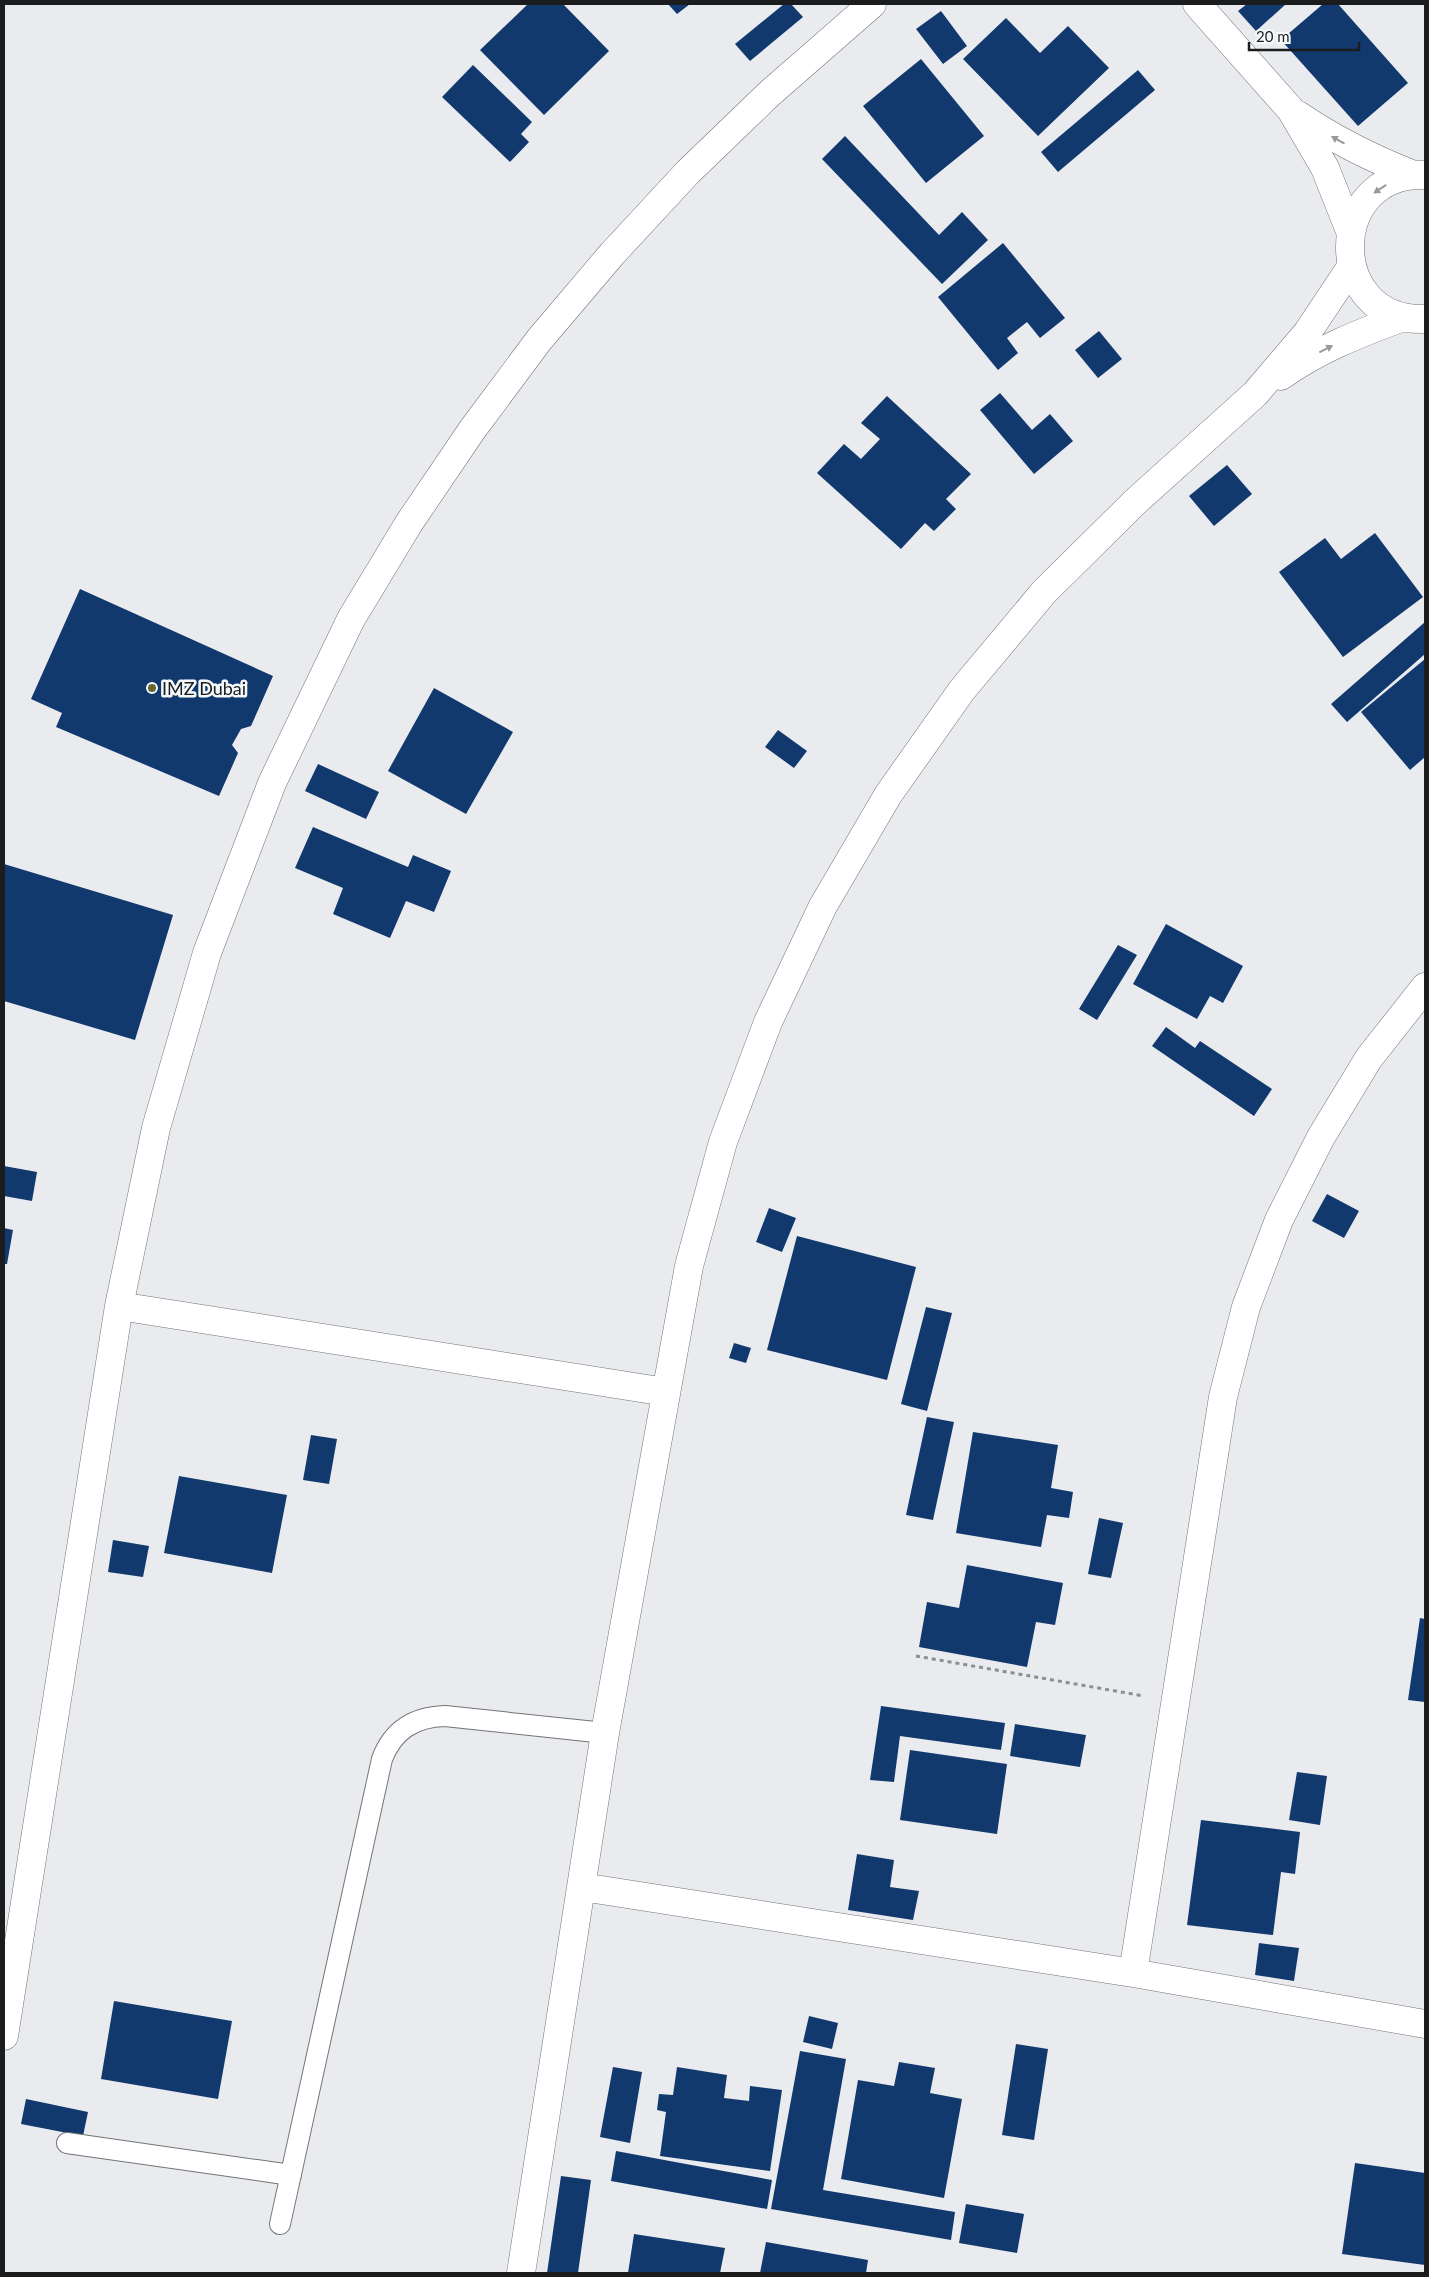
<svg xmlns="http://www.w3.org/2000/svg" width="1429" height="2277" viewBox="0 0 1429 2277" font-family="Lato,sans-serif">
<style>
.building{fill:#11396e}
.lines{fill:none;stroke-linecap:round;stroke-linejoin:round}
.service-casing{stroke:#727477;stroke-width:22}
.minor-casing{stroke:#727477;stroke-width:29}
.path{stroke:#8c8e91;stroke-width:3;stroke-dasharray:4 4;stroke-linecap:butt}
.service{stroke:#fff;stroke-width:20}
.minor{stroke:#fff;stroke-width:28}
.oneway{fill:#989999}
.poi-dot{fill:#666431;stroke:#f6f9fc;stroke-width:2}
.labels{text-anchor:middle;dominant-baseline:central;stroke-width:5;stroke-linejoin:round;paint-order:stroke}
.poi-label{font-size:18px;fill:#1b1c1d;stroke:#f6f9fc;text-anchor:start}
</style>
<rect width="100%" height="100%" fill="#e9ebef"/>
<!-- building -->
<path class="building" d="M528,4H563L609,51L544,115L480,50Z
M668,4H690L677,14Z
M784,4H791L803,17L750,61L735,44Z
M1247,4H1286L1256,31L1238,11Z
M1323,4H1338L1408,83L1358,126L1281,40Z
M941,11L967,46L943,64L916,29Z
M1006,18L1040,53L1068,26L1109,68L1038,136L963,59Z
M921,59L984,136L926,183L863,106Z
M473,65L532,122L521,134L529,142L510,162L442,97Z
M1138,70L1155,90L1058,172L1041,152Z
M845,136L939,235L962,212L988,240L942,284L822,159Z
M1003,243L1065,318L1040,338L1027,322L1007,338L1018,353L998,370L938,297Z
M1099,331L1122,359L1098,378L1075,350Z
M1000,393L1032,430L1050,414L1073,441L1034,474L980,410Z
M887,396L971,474L946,499L956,509L934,531L925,523L901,549L817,473L844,444L861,459L880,439L861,423Z
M1227,465L1252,494L1214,526L1189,496Z
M1375,533L1423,597L1343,657L1279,572L1325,538L1341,559Z
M80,589L273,676L251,726L241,729L232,745L238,753L219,796L56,727L62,713L31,699Z
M1425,622V654L1347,722L1331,704Z
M1425,659V757L1410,770L1361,712Z
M434,688L513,732L466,814L388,771Z
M778,730L807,751L794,768L765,747Z
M318,764L379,792L366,819L305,791Z
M313,827L408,867L413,855L451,871L434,912L406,901L390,938L333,914L343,888L295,868Z
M4,864L173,915L135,1040L4,1001Z
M1166,924L1243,966L1223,1003L1210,996L1197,1019L1133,984Z
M1118,945L1137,955L1097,1020L1079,1009Z
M1166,1027L1195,1048L1200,1041L1272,1089L1254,1116L1152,1046Z
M4,1166L37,1172L32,1201L4,1196Z
M1327,1194L1359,1211L1344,1238L1312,1221Z
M769,1208L796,1218L782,1252L756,1242Z
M4,1228L13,1230L7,1264H4Z
M797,1236L916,1267L887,1380L767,1350Z
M926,1307L952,1313L927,1411L901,1404Z
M734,1343L751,1348L746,1363L729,1358Z
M927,1417L954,1422L933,1520L906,1515Z
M973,1432L1058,1445L1051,1488L1073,1492L1069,1518L1047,1515L1041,1547L956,1533Z
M311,1435L337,1439L329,1484L303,1480Z
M179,1476L287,1495L272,1573L164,1553Z
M1099,1518L1123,1523L1111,1578L1088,1574Z
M113,1540L149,1546L143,1577L108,1572Z
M967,1565L1063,1583L1055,1625L1036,1622L1027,1667L919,1647L927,1602L959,1608Z
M1420,1618L1425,1619V1702L1408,1700Z
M881,1706L1005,1723L1001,1750L900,1736L894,1782L870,1780Z
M1015,1724L1086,1735L1080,1767L1010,1756Z
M910,1750L1007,1764L997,1834L900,1820Z
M1297,1772L1327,1776L1320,1825L1289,1820Z
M1201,1820L1300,1832L1295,1874L1281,1872L1273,1935L1187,1925Z
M857,1854L894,1860L890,1887L919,1891L913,1920L848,1910Z
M1259,1943L1299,1948L1294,1981L1255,1975Z
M114,2001L232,2021L218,2099L101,2079Z
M809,2016L838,2023L832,2049L803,2042Z
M1016,2044L1048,2049L1034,2140L1002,2135Z
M800,2051L846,2059L823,2190L955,2212L951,2240L771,2209Z
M899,2062L935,2068L930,2093L962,2099L944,2198L841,2179L858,2080L894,2086Z
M613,2067L642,2072L630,2143L600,2137Z
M677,2067L727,2075L724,2098L749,2101L750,2086L782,2090L770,2171L660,2156L666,2112L657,2110L659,2094L673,2095Z
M26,2099L88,2112L83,2136L21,2124Z
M616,2151L772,2180L767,2209L611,2181Z
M1355,2163L1425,2173V2265L1342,2254Z
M561,2176L591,2180L578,2273H547Z
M966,2204L1024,2214L1017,2253L959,2243Z
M634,2234L725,2248L720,2273H628Z
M766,2242L868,2260L866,2273H760Z"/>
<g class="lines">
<!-- service casing -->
<g class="service-casing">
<path id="service" d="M67,2143L291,2175
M280,2224L382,1759C393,1730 414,1717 445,1716L605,1733"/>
</g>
<!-- minor casing -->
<g class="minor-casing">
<path id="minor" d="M1197,4L1291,110L1325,168L1350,231
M1298,115C1335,140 1373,159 1414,175
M1425,175C1326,171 1324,322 1425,319
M1281,376C1317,350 1360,333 1401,318
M119,1306L666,1392
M582,1887L1133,1973L1425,2024
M1133,1973L1223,1397L1246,1307L1279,1220L1321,1137L1369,1058L1425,987
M4,2036L119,1306L156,1128L207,953L272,783L351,619L409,523L472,430L539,340L612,254L688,172L769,94L872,4
M521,2273L605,1733L689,1266L723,1142L768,1022L823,906L888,795L962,690L1044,592L1135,502L1255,394L1307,333L1351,267"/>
</g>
<!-- path -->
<path class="path" d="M916,1656L1144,1696"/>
<!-- service -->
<use href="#service" class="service"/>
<!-- minor -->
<use href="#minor" class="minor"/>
</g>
<!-- one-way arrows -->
<defs><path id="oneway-solid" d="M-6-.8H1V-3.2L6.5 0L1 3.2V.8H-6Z" transform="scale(1.25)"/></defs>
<g class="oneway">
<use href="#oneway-solid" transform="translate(1338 140) rotate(-151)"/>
<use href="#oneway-solid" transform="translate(1380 189) rotate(146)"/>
<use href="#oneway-solid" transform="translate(1326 349) rotate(-27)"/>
</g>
<!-- markers -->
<circle class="poi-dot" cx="152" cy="688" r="5"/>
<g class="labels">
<!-- poi labels -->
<g class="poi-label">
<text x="162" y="688">IMZ Dubai</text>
</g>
</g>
<!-- border -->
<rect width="1429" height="2277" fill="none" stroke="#1b1c1d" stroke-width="10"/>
<!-- scale -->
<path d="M1249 42v8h110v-8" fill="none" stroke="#1b1c1d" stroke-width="2.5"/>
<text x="1256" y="42" font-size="15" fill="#1b1c1d" stroke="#f6f9fc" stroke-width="4" paint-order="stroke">20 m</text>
</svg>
